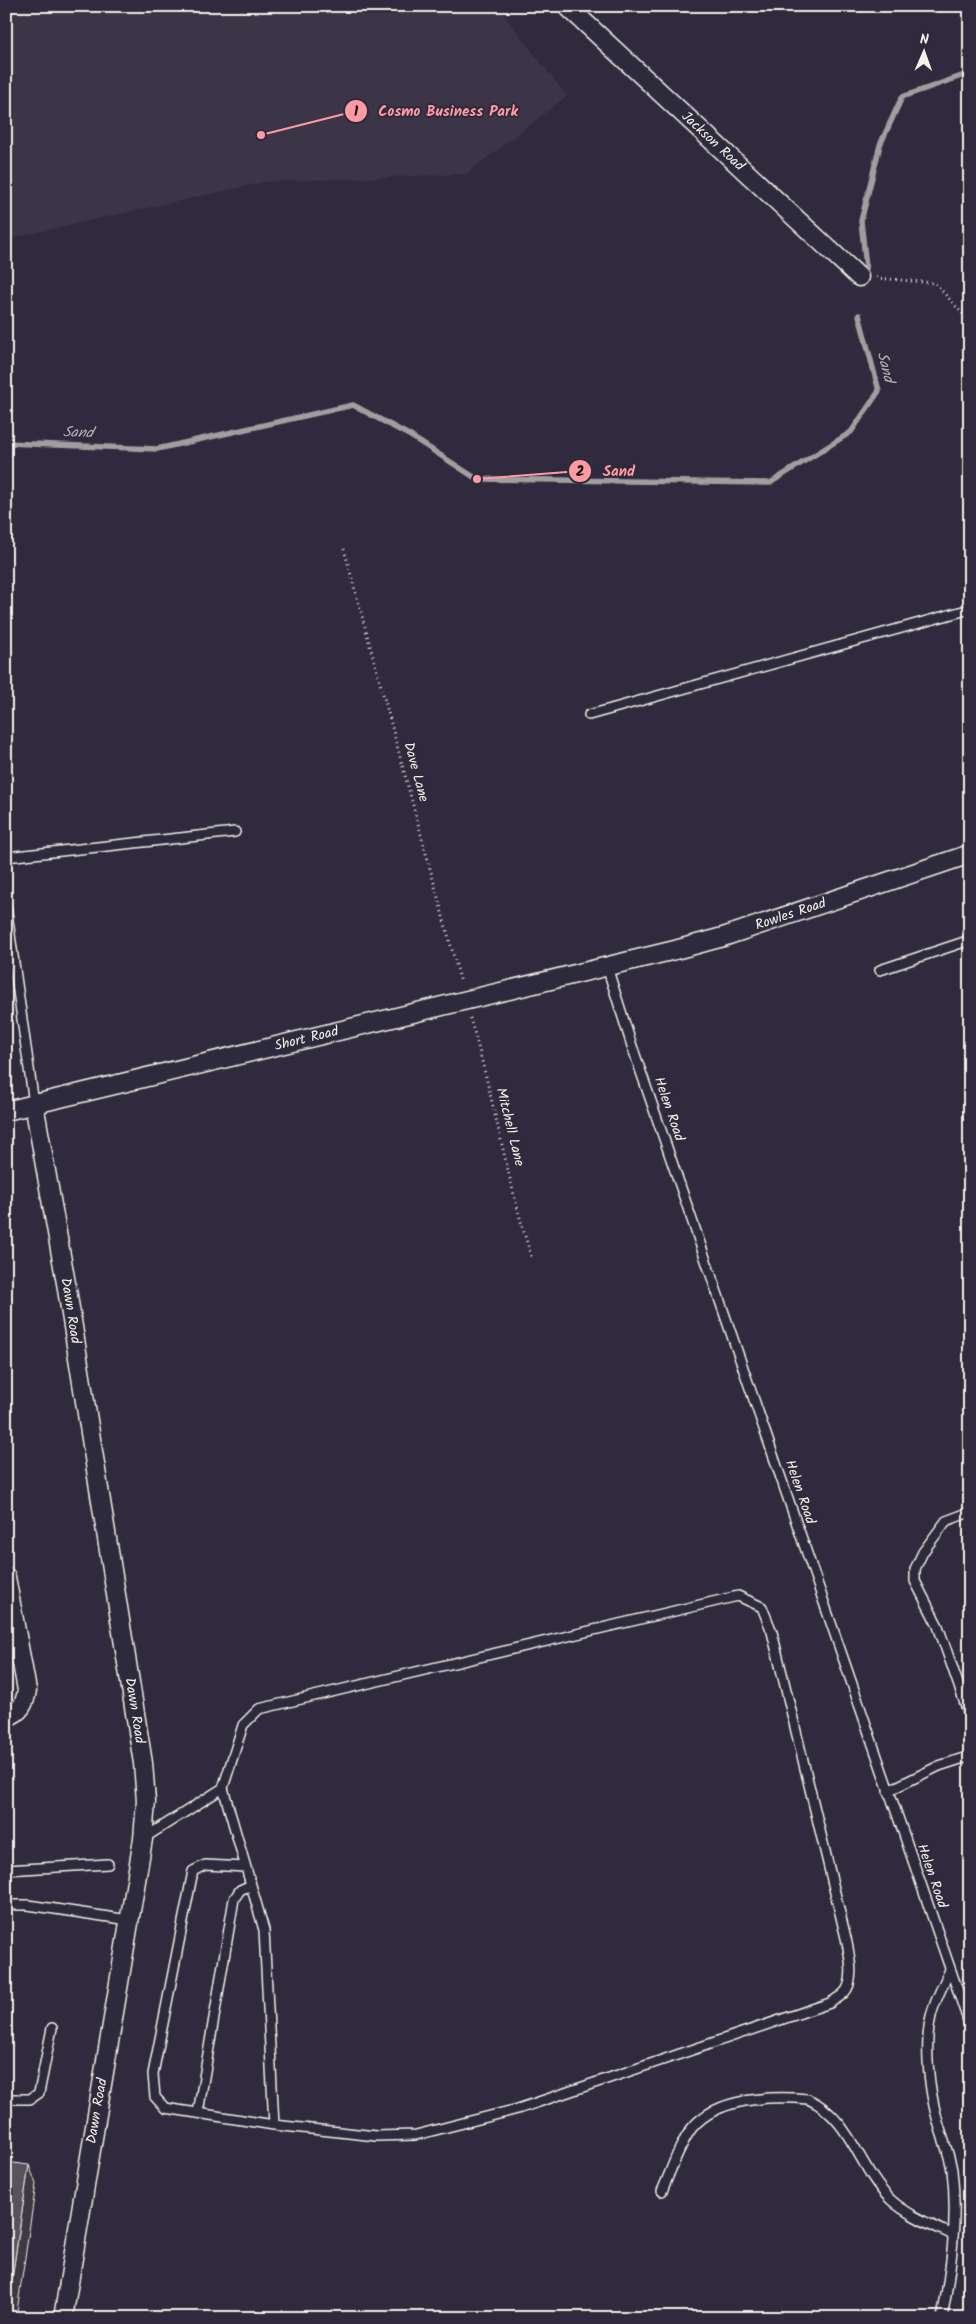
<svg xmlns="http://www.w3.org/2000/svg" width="976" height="2324" viewBox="0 0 976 2324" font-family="Kalam,sans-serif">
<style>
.built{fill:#3b3647}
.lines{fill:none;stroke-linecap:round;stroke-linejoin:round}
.stream{stroke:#a19ea0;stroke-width:5.5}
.service-casing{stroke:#f4f1e8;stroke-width:12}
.minor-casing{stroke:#f4f1e8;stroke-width:21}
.path{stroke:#f4f1e8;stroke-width:3;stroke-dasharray:1 4;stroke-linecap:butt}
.service{stroke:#2f2a3d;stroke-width:9}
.minor{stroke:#2f2a3d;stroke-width:18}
.shaded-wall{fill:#3c3942;stroke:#f4f1e8}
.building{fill:#56525f;stroke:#f4f1e8}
.labels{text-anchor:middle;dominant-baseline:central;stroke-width:4;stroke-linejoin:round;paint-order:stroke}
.street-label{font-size:14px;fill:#f4f1e8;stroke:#2f2a3d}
.water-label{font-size:15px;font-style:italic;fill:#b6b2b2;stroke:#2f2a3d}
.leader{fill:none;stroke:#ff9aa2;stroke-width:2}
.callout-dot{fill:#ff9aa2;stroke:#2f2a3d;stroke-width:2}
.mark-label{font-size:15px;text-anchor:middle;font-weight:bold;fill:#111}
.callout-label{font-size:15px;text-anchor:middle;font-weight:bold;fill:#ff9aa2;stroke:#2f2a3d;stroke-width:4;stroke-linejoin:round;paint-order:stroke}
</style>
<rect width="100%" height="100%" fill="#2f2a3d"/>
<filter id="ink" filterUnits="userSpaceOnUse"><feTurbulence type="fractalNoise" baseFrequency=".02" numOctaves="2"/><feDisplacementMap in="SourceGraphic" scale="10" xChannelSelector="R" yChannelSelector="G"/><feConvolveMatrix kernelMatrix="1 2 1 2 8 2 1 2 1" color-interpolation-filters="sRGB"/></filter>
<g filter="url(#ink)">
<!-- built -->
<path class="built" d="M6,6H497L567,96L466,174L265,182L6,239Z"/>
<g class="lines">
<!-- stream -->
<path class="stream" d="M866,267L861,221L880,145L902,97L970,73
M6,443L157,449L353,405L409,435L477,479L770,483L851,432L879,391L859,315"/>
<!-- service casing -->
<g class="service-casing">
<path id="service" d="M589,715L970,609
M6,857L235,832
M6,906L34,1104
M607,967L632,1046L970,2026
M880,970L970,940
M970,1512L946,1521L923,1552L915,1569V1581L938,1626L970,1718
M888,1791L939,1766L970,1756
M144,1838L223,1788L243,1725L259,1709L738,1596L762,1607L772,1632L846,1938C849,1953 856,1981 844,1993C840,1997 834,2000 830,2003L518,2109L416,2135L376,2136L274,2125L264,1930L223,1788
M246,1867L205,1865L193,1871L153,2074L155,2097L165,2108L274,2125
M6,1870L108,1864
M6,1905H28L129,1920
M6,2099H30L39,2093L52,2028
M198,2113L234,1899L240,1890L251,1885
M662,2191C671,2171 679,2145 692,2128C717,2097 772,2096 808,2099C851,2118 859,2169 890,2199C907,2215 932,2225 953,2235
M942,2318C951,2269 958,2219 952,2170C949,2152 941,2135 937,2118C929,2089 924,2045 931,2016C935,2000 943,1985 950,1970"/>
</g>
<!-- minor casing -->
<g class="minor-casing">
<g id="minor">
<path id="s1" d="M567,6L859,277"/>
<path id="s2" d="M34,1104L66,1283L143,1763L146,1801L143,1839L63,2318"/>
<path id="s3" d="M6,1111L675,950L723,937L970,854"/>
<path d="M6,1577L27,1690C25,1704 20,1713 6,1717"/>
</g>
</g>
<!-- path -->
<path class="path" d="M876,278L935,283L970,322
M344,549L461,983
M470,1018C494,1098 507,1180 532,1259"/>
<!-- service -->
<use href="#service" class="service"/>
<!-- minor -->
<use href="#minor" class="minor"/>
</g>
<!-- shaded-wall -->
<path class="shaded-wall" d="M29,2165L36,2184L16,2318H6Z"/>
<!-- building -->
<path class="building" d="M6,2162L29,2165L6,2318Z"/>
</g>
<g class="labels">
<!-- street labels -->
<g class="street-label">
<text stroke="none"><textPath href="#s1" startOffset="199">Jackson Road</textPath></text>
<text transform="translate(416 772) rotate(75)">Dave Lane</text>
<text stroke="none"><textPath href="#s3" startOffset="809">Rowles Road</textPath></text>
<text stroke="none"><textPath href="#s3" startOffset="309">Short Road</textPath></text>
<text transform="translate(669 1109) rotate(71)">Helen Road</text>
<text transform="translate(510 1127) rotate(76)">Mitchell Lane</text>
<text stroke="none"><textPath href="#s2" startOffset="210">Dawn Road</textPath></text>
<text transform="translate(800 1492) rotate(71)">Helen Road</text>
<text stroke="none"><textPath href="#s2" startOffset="615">Dawn Road</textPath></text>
<text transform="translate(932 1876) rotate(71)">Helen Road</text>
<text transform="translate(97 2111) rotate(-80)">Dawn Road</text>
</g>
<!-- water labels -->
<g class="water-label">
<text transform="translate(885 367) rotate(76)">Sand</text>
<text transform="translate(78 433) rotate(2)">Sand</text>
</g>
</g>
<!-- callouts -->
<path class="leader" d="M261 135L356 111M477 479L580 471"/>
<g class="callout-dot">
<circle cx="261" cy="135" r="5"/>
<circle cx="477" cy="479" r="5"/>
<circle cx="356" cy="111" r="12"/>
<circle cx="580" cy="471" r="12"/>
</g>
<g class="mark-label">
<text x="356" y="116">1</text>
<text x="580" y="476">2</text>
</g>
<g class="callout-label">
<text x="448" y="116">Cosmo Business Park</text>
<text x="619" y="476">Sand</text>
</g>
<!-- margin -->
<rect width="976" height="2324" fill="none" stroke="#2f2a3d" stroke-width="25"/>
<rect x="12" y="12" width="951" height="2299" fill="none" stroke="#f4f1e8" stroke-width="2" filter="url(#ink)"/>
<!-- north arrow -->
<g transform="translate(924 52) rotate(2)" stroke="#2f2a3d" stroke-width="4" paint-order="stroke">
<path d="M0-4L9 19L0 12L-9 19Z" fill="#f4f1e8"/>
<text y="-8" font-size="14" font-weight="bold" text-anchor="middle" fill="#f4f1e8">N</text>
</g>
</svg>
